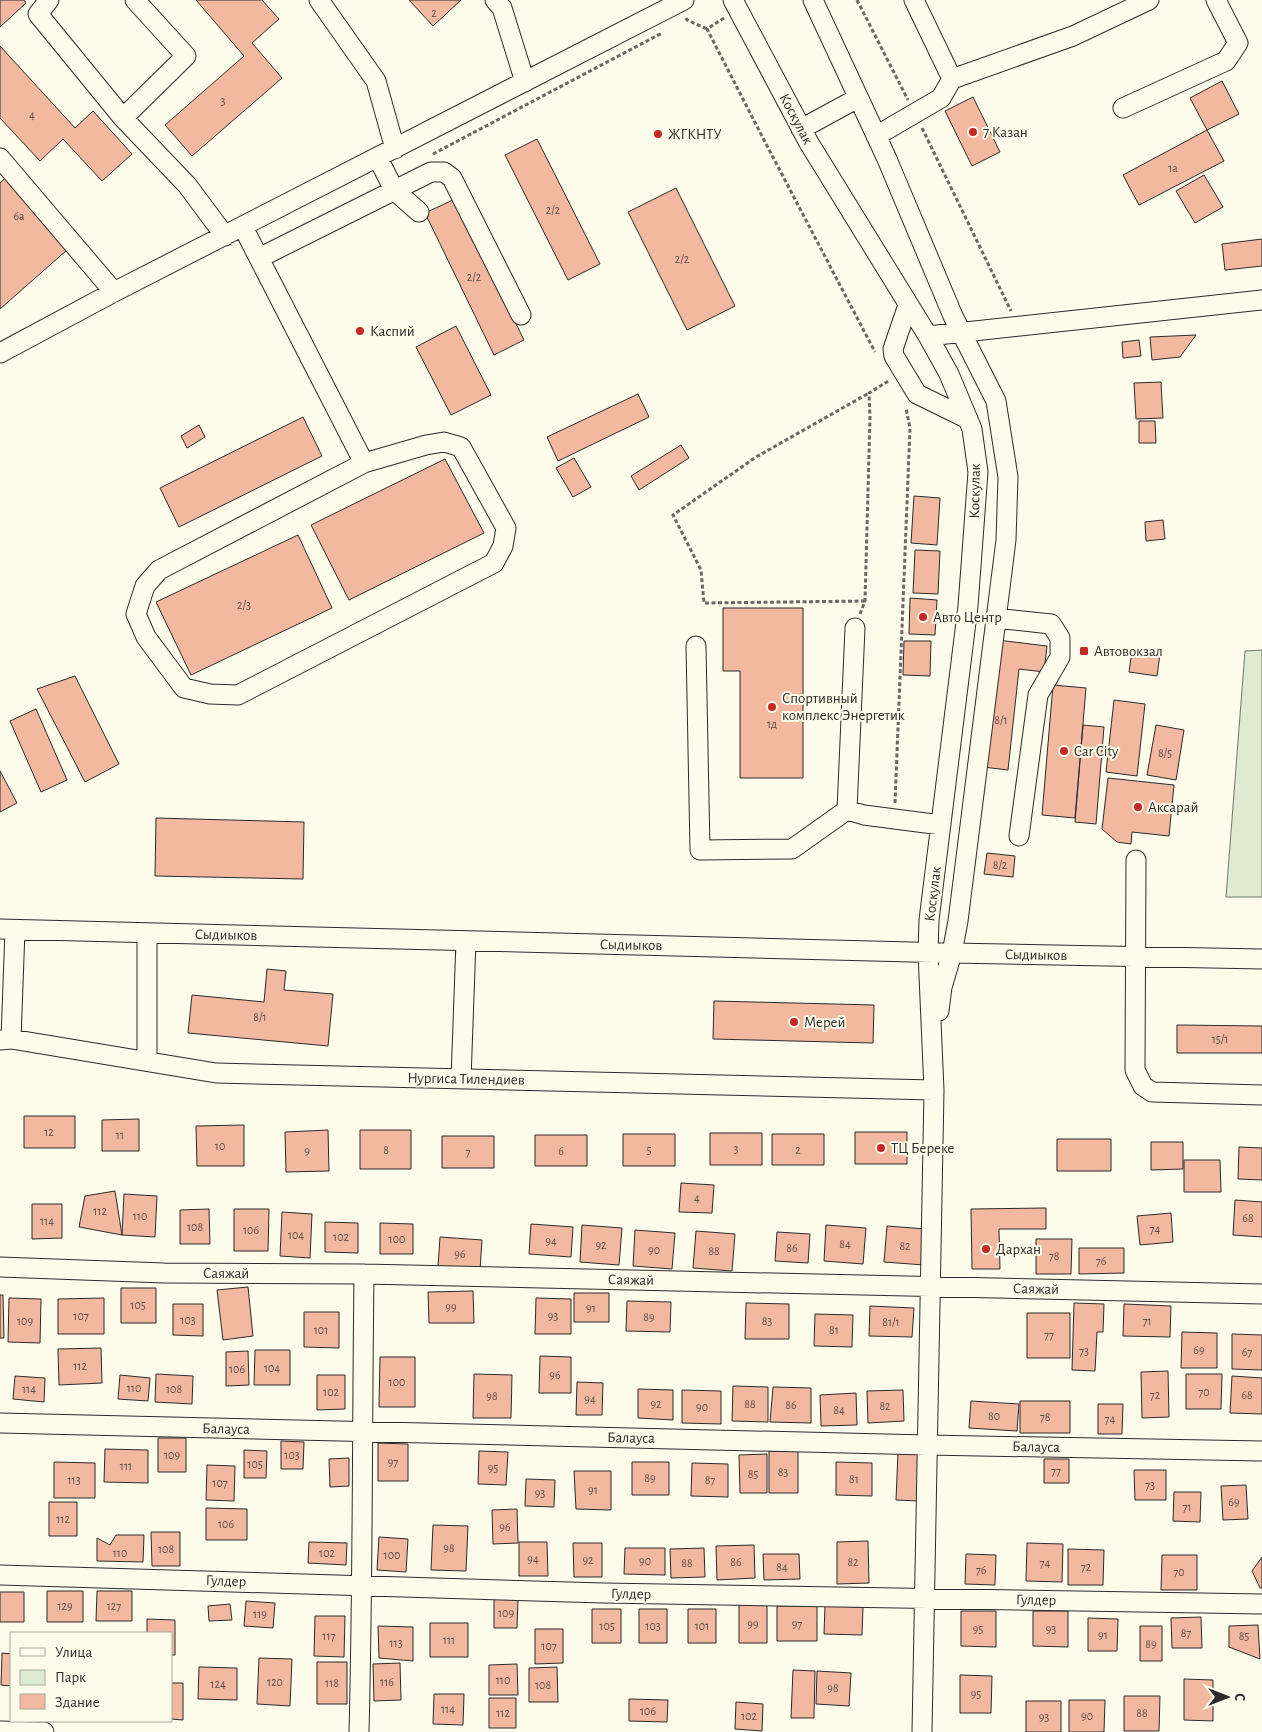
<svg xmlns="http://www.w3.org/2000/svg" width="1262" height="1732" viewBox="0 0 1262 1732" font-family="'Alegreya Sans',sans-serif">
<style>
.green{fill:#deebd1;stroke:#74746e}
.building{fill:#f2b8a0;stroke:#2b2b2b}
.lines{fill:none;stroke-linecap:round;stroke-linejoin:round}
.minor-casing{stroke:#2b2b2b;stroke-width:21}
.path{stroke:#6a6964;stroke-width:3;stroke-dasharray:4 2.5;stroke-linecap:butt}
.minor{stroke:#fdfbea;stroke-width:19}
.poi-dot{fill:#c62828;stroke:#fdfbea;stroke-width:2}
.labels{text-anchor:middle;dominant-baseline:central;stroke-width:4;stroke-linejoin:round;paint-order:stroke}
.number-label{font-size:12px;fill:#5d4e48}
.street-label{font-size:15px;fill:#2b2b2b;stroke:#fdfbea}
.poi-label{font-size:15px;fill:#2b2b2b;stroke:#fdfbea;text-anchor:start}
</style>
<rect width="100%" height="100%" fill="#fdfbea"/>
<!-- green -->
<path class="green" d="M1262,650V897H1226L1245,651Z"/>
<!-- building -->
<path class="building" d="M0,0H24L26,3L0,27Z
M196,0H262L279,19L252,43L282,78L192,156L165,125L244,56Z
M409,0H461L433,26Z
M0,46L75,128L93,111L132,154L102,181L63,139L40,161L0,118Z
M1222,81L1239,114L1207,130L1190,98Z
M973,97L1000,152L972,166L945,111Z
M1207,130L1224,161L1139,205L1123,175Z
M537,139L600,264L568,280L505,155Z
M1204,175L1223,207L1195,223L1176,191Z
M5,178L67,250L0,309V183Z
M676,188L735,306L687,330L628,212Z
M455,199L524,340L494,355L425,213Z
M1262,239V266L1225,270L1222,244Z
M456,326L491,395L451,415L416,347Z
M1196,335L1180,357L1152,360L1150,337Z
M1139,340L1141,356L1123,358L1122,342Z
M1161,382L1163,418L1136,419L1134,383Z
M638,394L649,417L558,461L547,437Z
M303,417L322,456L179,527L160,488Z
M1139,421H1155L1156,443H1139Z
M199,425L205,437L187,448L181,436Z
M681,445L689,458L639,490L631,476Z
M574,458L591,487L573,497L556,468Z
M445,459L484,533L349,600L311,525Z
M914,496L940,498L937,545L911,543Z
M1163,520L1165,539L1146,541L1145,522Z
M298,535L332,608L191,675L156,602Z
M915,550L940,551L938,594L913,593Z
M910,598L937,600L935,635L909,634Z
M723,608H803V778H740V671H723Z
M997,640L1047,646L1044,672L1019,669L1008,770L983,767Z
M904,641H931L930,676L903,675Z
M1132,651L1160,654L1157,676L1129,672Z
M75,676L119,764L85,782L37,689Z
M1053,685L1086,688L1075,818L1042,815Z
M1114,700L1145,704L1137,776L1106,772Z
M36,709L67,780L41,792L10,721Z
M1083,725L1104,727L1096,824L1075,822Z
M1156,725L1184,730L1176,780L1147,775Z
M0,771L17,803L0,812Z
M1108,778L1174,785L1169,836L1132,832L1131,844L1117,842L1102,829Z
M156,818L304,822L303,879L155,876Z
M987,853L1015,856L1013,877L984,874Z
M267,969L286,971L284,990L333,994L328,1046L188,1033L192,995L264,1002Z
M714,1001L874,1005L873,1043L713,1039Z
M1177,1025L1262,1026V1053H1177Z
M24,1116H75V1148H24Z
M139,1119V1151H102V1120Z
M244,1125V1166H197L196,1126Z
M328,1130L329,1171L286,1172L285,1132Z
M360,1130H411V1169H360Z
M855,1132H907V1164H855Z
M710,1133H762V1165H710Z
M623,1134H675V1166H623Z
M772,1134H824V1165H772Z
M535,1135H587V1166H535Z
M442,1136H494V1168H442Z
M1057,1139H1111V1171H1057Z
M1151,1142H1183V1169L1151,1170Z
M1239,1147L1262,1148V1180L1238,1179Z
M1184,1160H1220L1221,1192H1184Z
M681,1183L714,1185L712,1213L679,1212Z
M115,1191L122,1235L79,1227L85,1196Z
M124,1194L157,1196L155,1237L122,1235Z
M1235,1200L1262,1202V1237L1233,1235Z
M32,1204H62V1238L32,1239Z
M1046,1208V1229H999L1000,1269H972L971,1209Z
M209,1209L210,1244H180V1210Z
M234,1209H269L268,1251H234Z
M282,1212L312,1214L310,1258L280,1256Z
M1171,1213L1173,1242L1140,1245L1137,1216Z
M325,1222L358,1223V1253L325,1252Z
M380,1223L413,1224V1254H380Z
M531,1224L573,1227L571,1257L529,1254Z
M582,1225L622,1228L619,1265L580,1262Z
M826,1225L866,1228L863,1264L824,1261Z
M887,1226L926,1229L924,1265L884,1262Z
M635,1230L675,1233L672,1269L633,1266Z
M696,1231L735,1234L732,1271L693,1268Z
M777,1232L810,1234L808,1263L775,1261Z
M440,1237L482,1240L480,1270L438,1267Z
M1036,1239H1072L1071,1274H1036Z
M1079,1248H1124V1273L1079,1274Z
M248,1287L253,1336L223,1340L217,1290Z
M121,1288H156V1323H121Z
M473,1291L474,1323H429L428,1292Z
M574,1293H609V1322H574Z
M0,1295H3L4,1338H0Z
M9,1298L41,1299L40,1343L8,1342Z
M104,1298V1334H58V1299Z
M536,1298L571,1299V1334H535Z
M627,1301L671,1302L670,1332L626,1331Z
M746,1303L789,1304V1339H745Z
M1074,1303L1104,1304L1103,1332H1097L1095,1371L1072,1370Z
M173,1304H203V1336L173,1335Z
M1124,1304L1171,1306L1170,1337L1123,1336Z
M870,1306L914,1308L912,1337L869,1336Z
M304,1312H339V1348L304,1347Z
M1027,1313H1070V1358H1027Z
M815,1314L853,1315L852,1347L814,1346Z
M1182,1332L1217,1333V1368H1181Z
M1232,1334L1262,1335V1370L1232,1369Z
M101,1348L102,1383L59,1385L58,1349Z
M255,1350H290V1385H254Z
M248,1351L249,1385L226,1386V1352Z
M540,1356L571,1357V1393H539Z
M380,1357H415V1407H379Z
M1168,1371L1169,1417L1142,1418L1141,1372Z
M156,1374L193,1376L192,1404L155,1402Z
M474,1374L512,1375L511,1418H473Z
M1186,1374H1222L1221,1409H1186Z
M120,1375L150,1378L148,1401L118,1399Z
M317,1375H345V1409L317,1410Z
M15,1376L45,1378L44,1402L13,1399Z
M1232,1376L1262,1378V1414L1230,1413Z
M577,1382L603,1383L602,1415H576Z
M733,1386L768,1387V1422L732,1421Z
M773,1387L811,1388V1423L770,1422Z
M638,1389L673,1390V1420L638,1418Z
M682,1390L721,1391V1424L682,1423Z
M903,1390L904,1421L868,1423L867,1391Z
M856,1393L857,1425L821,1426L820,1395Z
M971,1401L1019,1404L1017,1431L969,1428Z
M1020,1401H1070V1433H1020Z
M1098,1404H1123L1122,1434H1098Z
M158,1438H186V1472H158Z
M281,1441L304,1442L303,1469H281Z
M378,1443L408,1444V1481H378Z
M105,1449L148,1450V1483L104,1482Z
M244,1450L267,1451L266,1478H244Z
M479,1451L508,1452L506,1485L478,1484Z
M769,1451H798V1493H769Z
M898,1452L920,1453L919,1501L896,1500Z
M767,1454V1493H740L739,1455Z
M349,1458V1486L330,1487L329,1459Z
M1044,1459H1069V1483H1044Z
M54,1462L95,1463V1498H54Z
M632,1462H669V1495H632Z
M836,1462L872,1463V1496L836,1495Z
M692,1463L728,1464V1497L691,1496Z
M207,1465L235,1466L234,1501L206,1500Z
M1134,1470H1166V1500H1135Z
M574,1471H611V1510L576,1509Z
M526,1479L555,1480L554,1507L525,1506Z
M1246,1485L1248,1519L1223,1520L1221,1486Z
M1174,1492H1201L1200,1522L1173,1521Z
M49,1502H77V1536H49Z
M206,1508L247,1509V1540H206Z
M517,1509L518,1543L493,1544L492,1510Z
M433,1525L468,1526L466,1571L431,1570Z
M151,1532H180V1566H152Z
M116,1535H144L143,1562L97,1561V1538L110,1545Z
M379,1537L408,1539L406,1572L377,1570Z
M868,1541L869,1583L837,1584V1542Z
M309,1542L347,1543L346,1565L308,1563Z
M519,1542H547L548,1576H519Z
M573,1543H602V1577H574Z
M1027,1543L1063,1544L1062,1582L1026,1581Z
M754,1545L755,1578L717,1580L716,1546Z
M625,1548H665V1575L624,1574Z
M704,1548L705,1577L671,1578L670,1549Z
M1068,1549L1104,1550L1103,1585H1068Z
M763,1554H799L800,1579L764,1580Z
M966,1554L996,1555L995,1585L965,1584Z
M1162,1555H1197V1590H1161Z
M1262,1557V1588H1260L1252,1571Z
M47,1591H83V1622H47Z
M97,1591H132V1621H96Z
M0,1592H24V1622H0Z
M494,1597L518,1598L517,1628H494Z
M246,1601L275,1603L273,1628L244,1626Z
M230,1604L232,1620L209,1621L208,1606Z
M739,1605H767V1643H739Z
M777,1606H817V1641H777Z
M825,1606L863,1607L862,1635L824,1634Z
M592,1609H621V1643H592Z
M639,1609H667V1643H639Z
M688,1609H716V1643H688Z
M961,1611H996V1647L961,1646Z
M1033,1611H1068V1647L1033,1646Z
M315,1616H345L344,1657L314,1656Z
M1201,1617L1202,1648H1172L1171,1618Z
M1088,1618L1118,1619L1117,1651H1088Z
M147,1619L175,1620V1655H171V1633H147Z
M430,1623H468V1657H430Z
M1258,1625L1260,1659L1229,1647V1626Z
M378,1626L413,1627V1661L379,1658Z
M1140,1626H1162V1661H1140Z
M535,1629H563V1663L535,1664Z
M2,1653L11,1654V1686L1,1685Z
M259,1658L292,1659L290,1706L257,1704Z
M317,1662H347V1704H317Z
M400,1663L401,1700L374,1701L373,1664Z
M517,1664L518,1695H489V1665Z
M199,1667L237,1668V1700L198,1699Z
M557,1667L558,1702H529V1668Z
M793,1670L815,1671L814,1718H791Z
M817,1671L851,1673L849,1706L816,1704Z
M960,1675L992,1676L991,1713H960Z
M1184,1679L1213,1680V1721L1184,1720Z
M171,1683H183V1720L171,1719Z
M434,1694H464L463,1725L433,1724Z
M1124,1696H1160L1159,1731H1124Z
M489,1698H516V1728H489Z
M629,1699L668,1700L667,1722L629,1721Z
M1069,1700H1105L1104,1732H1069Z
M1026,1701H1061V1732H1026Z
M736,1702L763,1704L762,1731L735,1729Z"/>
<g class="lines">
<!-- minor casing -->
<g class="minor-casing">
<path id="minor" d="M49,0L38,14L123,118L186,56L135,0
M319,0L376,81L395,149
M495,0L502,8L525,82
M733,0L809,143L928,336L949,374L972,429L978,472L968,606L929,920L928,953L934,1090L922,1732
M813,0L887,159L953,316L996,401L1008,477L1006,540L958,921L952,953L942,987L939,1011
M952,79L1073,36L1149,0
M1123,108L1226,61L1238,43L1216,0
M123,118L187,185L225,236
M801,129L858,98
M876,136L941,98L952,79L914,0
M0,158L114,292
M378,158L394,190L419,212
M243,227L364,463
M259,258L431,172H444L452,178L521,315
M908,305L893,349L894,356L917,394L968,419
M928,336L1262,300
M0,353L114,292L684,0
M444,442L461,447L506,528L503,546L494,563L238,695L210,694L184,688L146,637L136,614L145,586L159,570L364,463L426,445Z
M995,618L1051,624L1060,638V657L1038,695L1019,836
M855,628L847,810L864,815L941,825
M696,646L700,850L792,849L847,810
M1136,860L1135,1070L1143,1086L1152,1092L1262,1095
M0,929L952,953L1262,959
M11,1039L15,930
M0,1040L11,1039L216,1073L934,1090
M147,1061V933
M461,1079L466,941
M0,1267L164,1273L364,1274L1262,1294
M0,1423L927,1445L1262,1451
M0,1575L604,1593L1262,1604
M0,1731L44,1732
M359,1732C363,1579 362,1427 364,1274"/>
</g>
<!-- path -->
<path class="path" d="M857,0L908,100
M686,18L687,20L707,29
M724,18L707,29L764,140L875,352
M922,128L1011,311
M433,154L662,33
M865,601L704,603L701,570L673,515L756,457L869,393
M860,614L865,601L870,417L869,393L890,380
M895,803L910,428L906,408"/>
<!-- minor -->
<use href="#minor" class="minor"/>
</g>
<!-- markers -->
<g class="poi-dot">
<circle cx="973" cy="132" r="5"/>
<circle cx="658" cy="134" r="5"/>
<circle cx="360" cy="331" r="5"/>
<circle cx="923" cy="617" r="5"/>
<rect x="1079" y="646" width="10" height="10" rx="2.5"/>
<circle cx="772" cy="707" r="5"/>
<circle cx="1064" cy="751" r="5"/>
<circle cx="1138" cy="807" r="5"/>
<circle cx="794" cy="1022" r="5"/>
<circle cx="881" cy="1148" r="5"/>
<circle cx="986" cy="1249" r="5"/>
</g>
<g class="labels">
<!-- number labels -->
<g class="number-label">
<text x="434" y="13">2</text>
<text x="223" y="101">3</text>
<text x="32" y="115">4</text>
<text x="1173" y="168">1а</text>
<text x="553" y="210">2/2</text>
<text x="19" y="216">6а</text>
<text x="682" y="259">2/2</text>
<text x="474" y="277">2/2</text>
<text x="244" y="605">2/3</text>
<text x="1001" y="720">8/1</text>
<text x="772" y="724">1д</text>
<text x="1165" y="753">8/5</text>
<text x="1000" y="865">8/2</text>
<text x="260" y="1017">8/1</text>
<text x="1220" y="1039">15/1</text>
<text x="49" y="1132">12</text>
<text x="120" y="1135">11</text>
<text x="220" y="1146">10</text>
<text x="736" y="1149">3</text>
<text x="386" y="1150">8</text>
<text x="649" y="1150">5</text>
<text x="798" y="1150">2</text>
<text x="307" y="1151">9</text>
<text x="561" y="1151">6</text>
<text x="468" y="1152">7</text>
<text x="697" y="1198">4</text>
<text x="100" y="1211">112</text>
<text x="140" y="1216">110</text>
<text x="1248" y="1218">68</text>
<text x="47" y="1221">114</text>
<text x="195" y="1227">108</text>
<text x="1155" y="1229">74</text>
<text x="251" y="1230">106</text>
<text x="296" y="1235">104</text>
<text x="341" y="1237">102</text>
<text x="397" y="1239">100</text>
<text x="551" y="1241">94</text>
<text x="845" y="1244">84</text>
<text x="601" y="1245">92</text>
<text x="905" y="1246">82</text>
<text x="792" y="1248">86</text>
<text x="654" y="1250">90</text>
<text x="714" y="1251">88</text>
<text x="460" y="1254">96</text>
<text x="1054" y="1256">78</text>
<text x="1101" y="1261">76</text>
<text x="138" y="1305">105</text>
<text x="451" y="1307">99</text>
<text x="591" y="1308">91</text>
<text x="81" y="1316">107</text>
<text x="553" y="1316">93</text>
<text x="649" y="1317">89</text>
<text x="188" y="1320">103</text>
<text x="25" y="1321">109</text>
<text x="767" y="1321">83</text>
<text x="1147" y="1321">71</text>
<text x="891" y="1322">81/1</text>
<text x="321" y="1330">101</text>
<text x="834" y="1330">81</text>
<text x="1049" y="1335">77</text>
<text x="1199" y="1350">69</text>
<text x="1084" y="1351">73</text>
<text x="1247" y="1352">67</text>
<text x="80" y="1366">112</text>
<text x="272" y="1368">104</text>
<text x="237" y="1369">106</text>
<text x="555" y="1375">96</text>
<text x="397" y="1382">100</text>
<text x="134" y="1388">110</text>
<text x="29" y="1389">114</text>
<text x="174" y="1389">108</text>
<text x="331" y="1392">102</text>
<text x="1204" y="1392">70</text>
<text x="1155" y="1395">72</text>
<text x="1247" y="1395">68</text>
<text x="492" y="1396">98</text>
<text x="590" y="1399">94</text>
<text x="656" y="1404">92</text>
<text x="750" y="1404">88</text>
<text x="791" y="1405">86</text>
<text x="885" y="1406">82</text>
<text x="702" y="1407">90</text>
<text x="839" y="1410">84</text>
<text x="994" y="1416">80</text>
<text x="1045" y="1417">78</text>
<text x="1110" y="1419">74</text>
<text x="172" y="1455">109</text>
<text x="292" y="1455">103</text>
<text x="393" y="1462">97</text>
<text x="255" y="1464">105</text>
<text x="126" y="1466">111</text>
<text x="493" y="1468">95</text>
<text x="1056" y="1471">77</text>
<text x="783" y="1472">83</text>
<text x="753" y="1474">85</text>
<text x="650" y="1478">89</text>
<text x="854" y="1479">81</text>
<text x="74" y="1480">113</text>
<text x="710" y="1480">87</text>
<text x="220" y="1483">107</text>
<text x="1150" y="1485">73</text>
<text x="593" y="1490">91</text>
<text x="540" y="1493">93</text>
<text x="1234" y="1502">69</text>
<text x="1187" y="1507">71</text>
<text x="63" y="1519">112</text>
<text x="226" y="1524">106</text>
<text x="505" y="1527">96</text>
<text x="449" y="1548">98</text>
<text x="166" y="1549">108</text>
<text x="120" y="1553">110</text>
<text x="327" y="1553">102</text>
<text x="392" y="1555">100</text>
<text x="533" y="1559">94</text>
<text x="588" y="1560">92</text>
<text x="645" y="1561">90</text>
<text x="736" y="1562">86</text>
<text x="853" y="1562">82</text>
<text x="687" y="1563">88</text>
<text x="1045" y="1563">74</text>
<text x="782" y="1567">84</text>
<text x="1086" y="1567">72</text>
<text x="981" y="1570">76</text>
<text x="1179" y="1572">70</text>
<text x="65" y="1606">129</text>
<text x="114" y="1606">127</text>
<text x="506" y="1613">109</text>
<text x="260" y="1614">119</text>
<text x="753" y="1624">99</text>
<text x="797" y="1624">97</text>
<text x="607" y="1626">105</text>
<text x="653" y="1626">103</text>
<text x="702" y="1626">101</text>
<text x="978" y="1629">95</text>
<text x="1051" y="1629">93</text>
<text x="1186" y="1633">87</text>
<text x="1103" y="1635">91</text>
<text x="329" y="1636">117</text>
<text x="1244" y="1636">85</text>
<text x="449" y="1640">111</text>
<text x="396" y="1643">113</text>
<text x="1151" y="1644">89</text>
<text x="549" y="1646">107</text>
<text x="503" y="1680">110</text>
<text x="275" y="1682">120</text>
<text x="387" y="1682">116</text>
<text x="332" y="1683">118</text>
<text x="218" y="1684">124</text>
<text x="543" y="1685">108</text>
<text x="833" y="1688">98</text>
<text x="976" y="1694">95</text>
<text x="448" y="1709">114</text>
<text x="648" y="1711">106</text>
<text x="503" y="1713">112</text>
<text x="1142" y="1713">88</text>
<text x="749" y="1716">102</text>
<text x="1087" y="1716">90</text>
<text x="1044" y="1717">93</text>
</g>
<!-- street labels -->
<g class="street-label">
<text transform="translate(796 119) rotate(62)">Коскулак</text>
<text transform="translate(975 491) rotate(-89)">Коскулак</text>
<text transform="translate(933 894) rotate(-83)">Коскулак</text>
<text transform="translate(226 935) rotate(1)">Сыдиыков</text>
<text transform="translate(631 945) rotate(1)">Сыдиыков</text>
<text transform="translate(1036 955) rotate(1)">Сыдиыков</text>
<text transform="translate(466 1079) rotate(1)">Нургиса Тилендиев</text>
<text x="226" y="1273">Саяжай</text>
<text transform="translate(631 1280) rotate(1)">Саяжай</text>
<text transform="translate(1036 1289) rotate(1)">Саяжай</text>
<text transform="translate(226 1429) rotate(1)">Балауса</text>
<text transform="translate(631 1438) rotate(1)">Балауса</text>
<text transform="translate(1036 1447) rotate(1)">Балауса</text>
<text transform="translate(226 1581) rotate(2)">Гулдер</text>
<text transform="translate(631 1594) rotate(1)">Гулдер</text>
<text transform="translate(1036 1600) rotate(1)">Гулдер</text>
</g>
<!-- poi labels -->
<g class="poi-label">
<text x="983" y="132">7 Казан</text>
<text x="668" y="134">ЖГКНТУ</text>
<text x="370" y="331">Каспий</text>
<text x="933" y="617">Авто Центр</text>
<text x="1094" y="651">Автовокзал</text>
<text x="782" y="698">Спортивный<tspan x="782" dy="17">комплекс Энергетик</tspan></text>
<text x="1074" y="751">Car City</text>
<text x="1148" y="807">Аксарай</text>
<text x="804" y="1022">Мерей</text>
<text x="891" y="1148">ТЦ Береке</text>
<text x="996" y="1249">Дархан</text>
</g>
</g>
<!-- legend -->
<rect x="10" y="1632" width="162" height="90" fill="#fdfbea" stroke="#a9a89e"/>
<rect x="20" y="1648" width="25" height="8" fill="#fdfbea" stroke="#a9a89e"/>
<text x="55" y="1657" font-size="15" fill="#2b2b2b">Улица</text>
<rect x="20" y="1670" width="25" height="15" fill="#deebd1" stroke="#a9a89e"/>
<text x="55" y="1682" font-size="15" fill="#2b2b2b">Парк</text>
<rect x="20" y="1694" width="25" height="15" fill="#f2b8a0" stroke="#a9a89e"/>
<text x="55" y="1707" font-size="15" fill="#2b2b2b">Здание</text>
<!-- north arrow -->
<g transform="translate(1227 1697) rotate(90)" stroke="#fdfbea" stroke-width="4" paint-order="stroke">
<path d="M0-4L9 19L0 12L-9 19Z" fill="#2b2b2b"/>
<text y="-8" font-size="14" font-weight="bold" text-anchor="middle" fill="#2b2b2b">С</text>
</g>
</svg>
